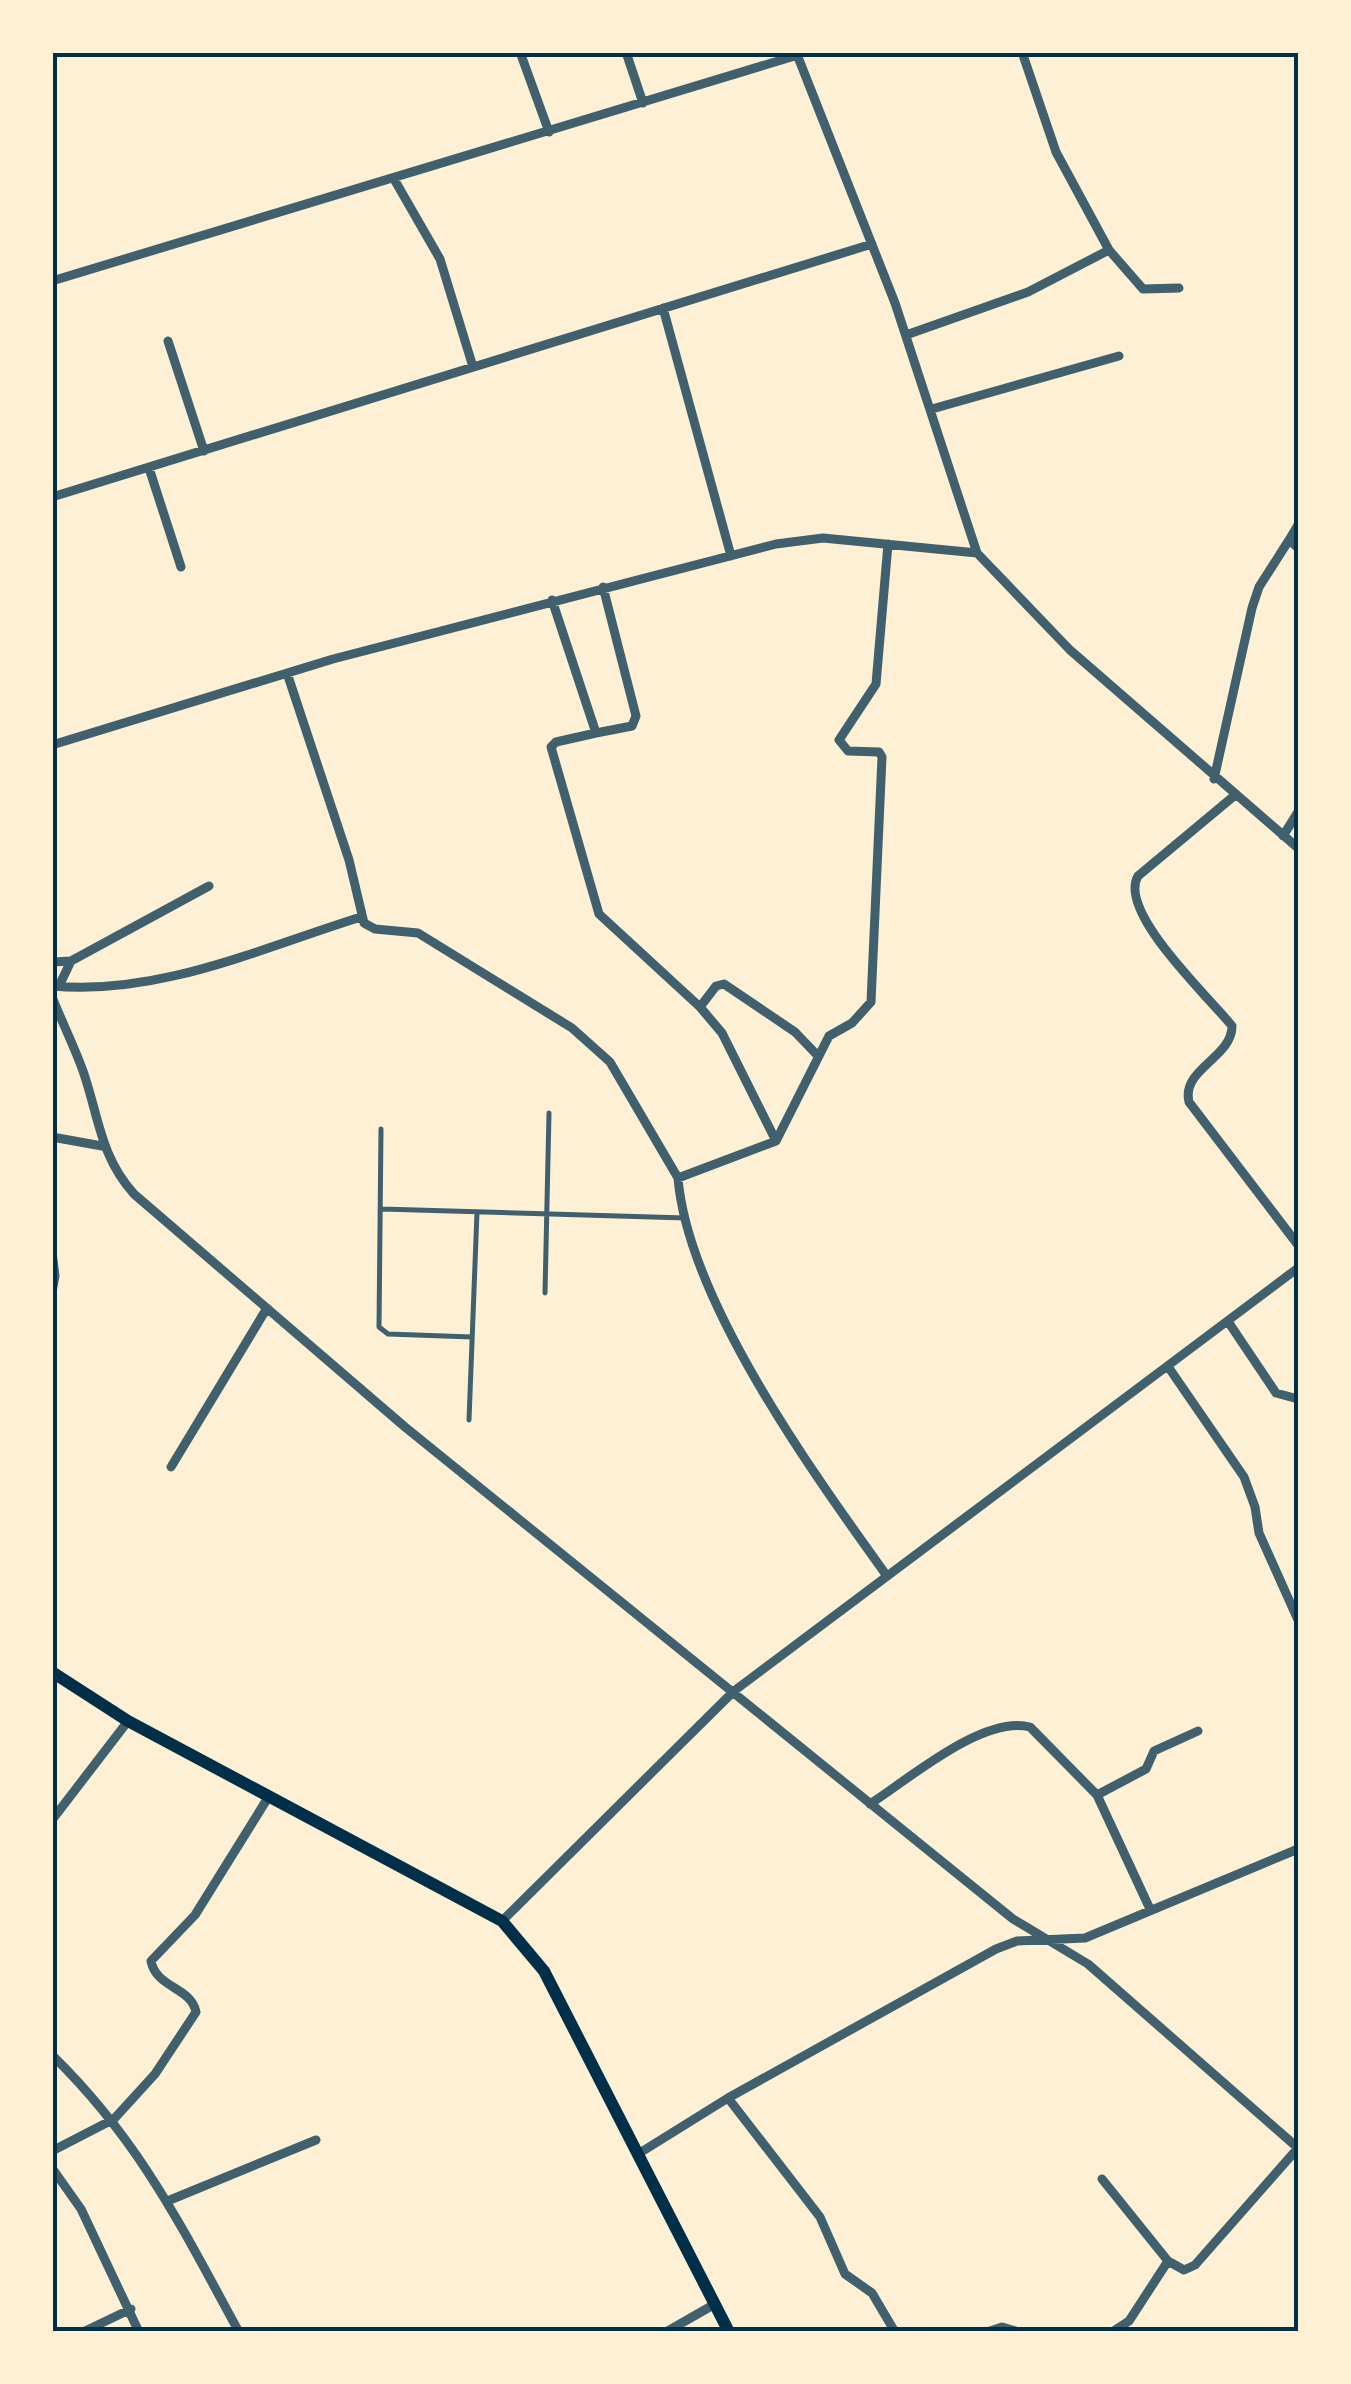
<svg xmlns="http://www.w3.org/2000/svg" width="1351" height="2384" viewBox="0 0 1351 2384" font-family="'Open Sans',sans-serif">
<style>
.lines{fill:none;stroke-linecap:round;stroke-linejoin:round}
.service{stroke:#3f606c;stroke-width:5}
.minor{stroke:#3f606c;stroke-width:9}
.secondary{stroke:#003049;stroke-width:12}
.neatline{fill:none;stroke:#003049;stroke-width:4}
</style>
<rect width="100%" height="100%" fill="#fdf0d5"/>
<g class="lines">
<!-- service -->
<path class="service" d="M381,1129L379,1327L388,1334L472,1337
M382,1209L686,1218
M545,1293L549,1113
M52,1303L57,1276L53,1244
M469,1420L477,1212"/>
<!-- minor -->
<path class="minor" d="M520,52L549,132
M626,52L643,103
M796,52L895,303L977,553L1070,650L1298,848
M1022,52L1056,152L1109,250
M394,179L440,259L473,367
M52,281L798,55
M663,308L731,556
M906,335L1028,292L1109,250L1143,289L1179,288
M168,341L204,451
M932,409L1119,356
M149,468L181,567
M52,497L872,244
M1298,525L1289,540L1298,548
M552,600L596,733L556,742L551,747L599,914L700,1007L716,986L724,984L795,1032L818,1056
M287,673L349,860L364,923L375,929L418,933L572,1028L610,1062L678,1178L776,1141L829,1036L852,1023L871,1002L882,757L879,752L848,751L839,740L876,684L888,544
M596,733L632,726L636,716L603,587
M52,745L333,659L776,544L823,538L977,553
M1214,779L1252,608L1259,587L1289,540
M1234,796L1138,876C1117,912 1210,998 1232,1026C1232,1058 1181,1069 1189,1102L1298,1245
M1283,836L1298,812
M52,962L71,961L209,886
M52,986C159,996 261,948 361,917
M59,986L71,961
M52,997C62,1022 74,1046 83,1071C99,1117 100,1156 134,1194L405,1427L1013,1919L1088,1964L1298,2148
M700,1007L722,1033L776,1141
M52,1137L102,1146
M678,1178C688,1301 815,1476 887,1576
M1229,1323L1276,1393L1298,1399
M1169,1368L1244,1477L1255,1507L1259,1533L1298,1620
M171,1467L267,1308
M1097,1795L1146,1769L1154,1751L1198,1731
M870,1804C909,1779 983,1715 1030,1727L1097,1795L1150,1909
M52,1820L128,1721
M502,1921L734,1691L1298,1268
M52,2055C140,2141 181,2226 239,2332
M728,2098L820,2217L845,2274L872,2293L895,2332
M52,2151L114,2119L155,2074L196,2012C191,1987 156,1988 151,1961L195,1915L269,1796
M638,2154L728,2098L996,1949L1017,1941L1085,1938L1298,1849
M52,2168L81,2209L139,2332
M1102,2179L1168,2261L1184,2270L1195,2265L1298,2148
M170,2200L316,2140
M83,2332L131,2309
M666,2332L715,2304
M987,2332L1002,2327L1019,2332
M1112,2332L1129,2321L1168,2261"/>
<!-- secondary -->
<path class="secondary" d="M52,1672L128,1721L502,1921L544,1971L729,2332"/>
</g>
<!-- border -->
<rect width="1351" height="2384" fill="none" stroke="#fdf0d5" stroke-width="110"/>
<rect x="55" y="55" width="1241" height="2274" class="neatline"/>
</svg>
